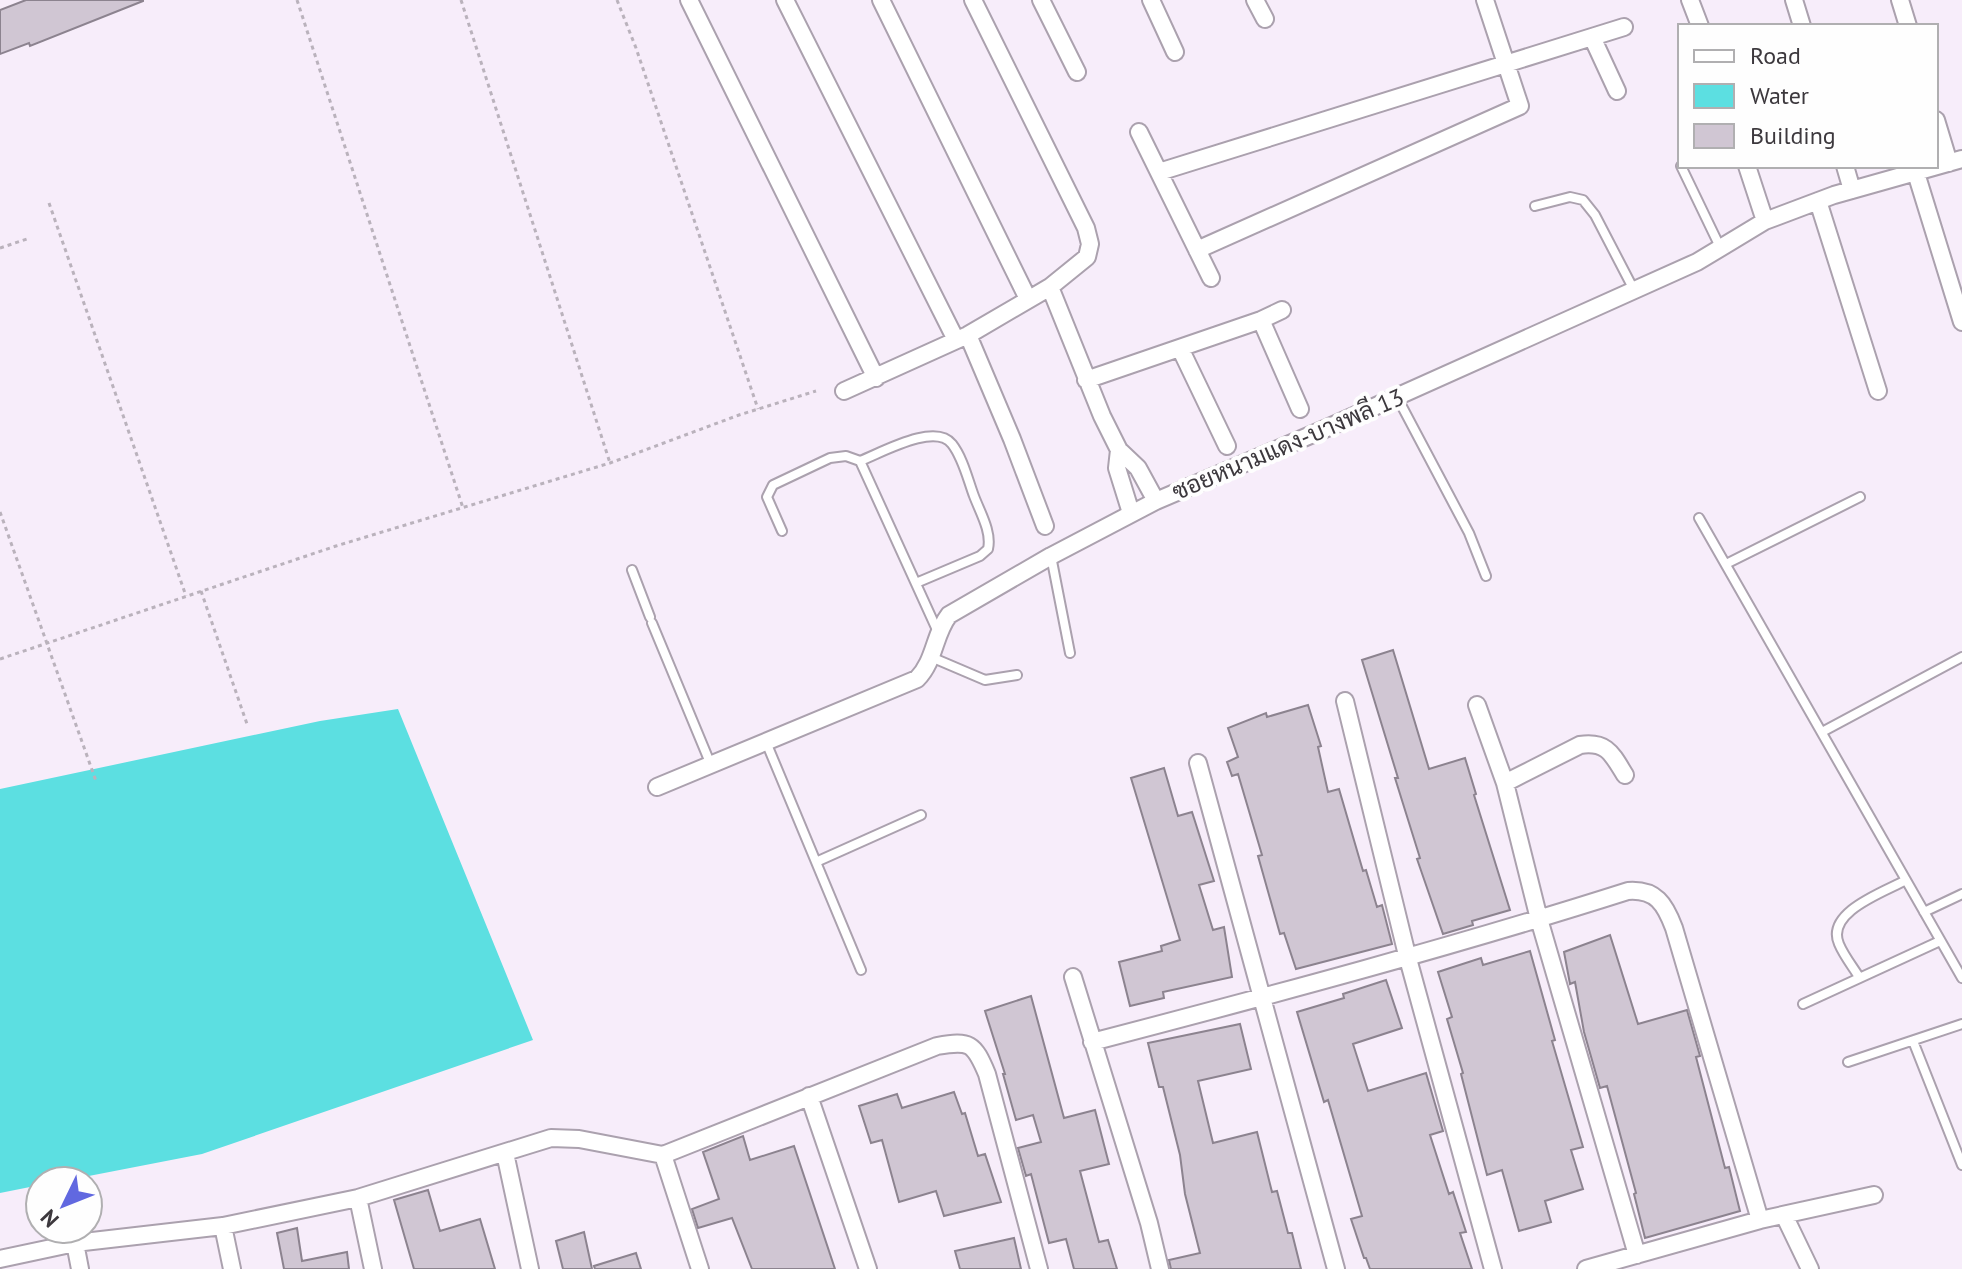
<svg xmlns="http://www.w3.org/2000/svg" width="1962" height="1269" viewBox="0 0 1962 1269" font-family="'PT Sans',Sarabun,sans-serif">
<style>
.water{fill:#5cdfe1}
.building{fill:#d0c6d3;stroke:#8c838f;stroke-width:2}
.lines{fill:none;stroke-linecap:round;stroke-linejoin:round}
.service-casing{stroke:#aba1ae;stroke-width:12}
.minor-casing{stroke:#aba1ae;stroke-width:20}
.path{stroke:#bab2bc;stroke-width:3;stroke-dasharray:4 4;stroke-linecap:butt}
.service{stroke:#fff;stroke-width:8}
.minor{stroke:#fff;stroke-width:16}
.labels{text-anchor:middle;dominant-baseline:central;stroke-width:8;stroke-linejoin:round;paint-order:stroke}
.street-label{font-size:24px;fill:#3c383d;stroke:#fefefe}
</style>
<rect width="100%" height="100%" fill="#f7edfa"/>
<!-- water -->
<path class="water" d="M398,709L533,1040L202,1154L63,1181H40V1185L0,1193V789L320,721Z"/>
<!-- building -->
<path class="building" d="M26,0H143V1L30,46L29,43L0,54V10Z
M1393,650L1429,769L1465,758L1476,794L1474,795L1510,910L1472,921L1473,925L1443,934L1417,859L1420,858L1395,778H1398L1362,660Z
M1308,705L1321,746L1318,747L1328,792L1339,789L1363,871L1366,870L1377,907L1382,905L1392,944L1296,969L1284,933L1280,934L1258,856L1262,855L1238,774L1232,776L1227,762L1238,757L1228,728L1266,713L1267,717Z
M1164,768L1178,816L1192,812L1214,881L1199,885L1213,930L1224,927L1232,977L1163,992L1164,998L1130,1006L1119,962L1162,951L1161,946L1180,940L1131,778Z
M1610,935L1638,1024L1687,1010L1700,1056L1696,1057L1725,1168L1729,1167L1740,1211L1645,1238L1634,1194L1636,1193L1607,1086L1600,1088L1584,1032L1575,982L1570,984L1564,952Z
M1530,951L1555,1040L1552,1041L1583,1147L1571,1150L1583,1189L1545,1201L1551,1222L1519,1231L1502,1170L1487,1175L1461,1074L1463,1073L1447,1019L1452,1017L1438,972L1481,958L1483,965Z
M1386,980L1402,1028L1353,1044L1368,1091L1426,1073L1443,1131L1430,1135L1449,1194L1453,1192L1466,1232L1460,1233L1472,1269H1370L1366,1258H1364L1351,1219L1362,1216L1328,1100L1324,1102L1297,1012L1344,998L1343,994Z
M1031,996L1064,1118L1095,1110L1109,1164L1080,1171L1099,1242L1108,1240L1117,1269H1074L1066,1239L1049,1243L1031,1174L1026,1176L1018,1148L1041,1142L1033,1115L1016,1120L1003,1074H1005L985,1011Z
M1240,1024L1251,1069L1198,1081L1213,1143L1257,1132L1272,1192L1277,1191L1288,1233H1292L1301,1269H1171L1169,1260L1200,1253L1185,1194L1180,1155L1163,1087H1159L1148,1043Z
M954,1092L962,1114L965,1113L978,1156L985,1154L1001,1202L944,1216L936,1191L899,1202L882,1140L871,1143L859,1106L897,1094L902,1108Z
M743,1136L750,1160L794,1146L835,1269H752L732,1218L698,1228L692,1209L719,1199L703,1152Z
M428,1190L440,1231L480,1219L495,1269H414L394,1200Z
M297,1228L302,1261L347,1252L349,1269H284L277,1233Z
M584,1232L592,1269H563L556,1241Z
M1014,1238L1021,1269H960L955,1251Z
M636,1253L641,1269H595L594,1266Z"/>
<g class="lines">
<!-- service casing -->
<g class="service-casing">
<path id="service" d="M1681,166L1721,249
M1535,206L1570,197L1583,200L1595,215L1634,290
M1397,397L1469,533L1486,576
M860,461C881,453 935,422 952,444C963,458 968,480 974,496C980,512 992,532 988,549L980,556L916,583
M1699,518L1962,978
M782,531L767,497L773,485L830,458L846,456L860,461L938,632
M1051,556L1070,653
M1726,564L1860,497
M632,570L650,617
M652,623L711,765
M931,657L985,680L1017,675
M1822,732L1962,657
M766,742L861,970
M816,862L921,815
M1924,912L1962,894
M1859,977C1853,967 1844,956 1839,944C1825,912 1884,892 1906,880
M1803,1004L1940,941
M1913,1041L1962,1165
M1848,1062L1962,1024"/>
</g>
<!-- minor casing -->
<g class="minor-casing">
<path id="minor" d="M689,0L876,378
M785,0L956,340
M881,0L1028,299
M1041,0L1077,72
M1151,0L1175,52
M1255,0L1265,19
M1690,0L1700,26
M1794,0L1802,26
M1900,0L1908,26
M1592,37L1617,91
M1936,120L1949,163
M1139,132L1211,278
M1747,166L1765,221
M1845,166L1852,190
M1159,172L1624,27
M1916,173L1962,322
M1818,201L1878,391
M1197,250L1520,106L1485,0
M1050,287L1102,416L1119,450L1138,468L1156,501
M1261,320L1300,409
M968,335L1012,439L1045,526
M1180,348L1227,446
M1086,380L1261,320L1282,310
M844,391L968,335L1050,287L1087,257L1090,244L1086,228L973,0
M1119,450L1117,468L1131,513
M1345,701L1407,955L1493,1269
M1477,705L1505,783L1539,919L1637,1255
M1198,763L1336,1269
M1505,783L1580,745C1607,741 1612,754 1625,775
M657,787L917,679C935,661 934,634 949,615L1051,556L1156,501L1327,428L1697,262L1765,221L1834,195L1962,159
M1073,977L1149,1223L1160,1269
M1092,1042C1272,995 1452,947 1628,891C1656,889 1665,904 1674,928L1760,1220
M809,1096L868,1269
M505,1153L530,1269
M663,1155L700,1269
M358,1198L373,1269
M1784,1215L1810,1269
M223,1226L232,1269
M75,1243L80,1269
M0,1259L75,1243L223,1226L358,1198L551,1138L579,1139L663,1155L937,1046C970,1040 974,1043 987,1074L1039,1269
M1586,1269L1760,1220L1874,1195"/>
</g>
<!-- path -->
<path class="path" d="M297,0L463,508
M461,0L610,463
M617,0L636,48L758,409
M49,203L186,596
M0,248L30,238
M0,512L96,781
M201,591L247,724
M0,659L336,546L610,463L739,415L816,391"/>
<!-- service -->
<use href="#service" class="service"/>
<!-- minor -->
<use href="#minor" class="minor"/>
</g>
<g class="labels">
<!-- street labels -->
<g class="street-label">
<text transform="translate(1288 444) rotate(-23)">ซอยหนามแดง-บางพลี 13</text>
</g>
</g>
<!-- legend -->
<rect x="1678" y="24" width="260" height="144" fill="#fefefe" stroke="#b0afb1" stroke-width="2"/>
<rect x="1694" y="50" width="40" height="12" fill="#ffffff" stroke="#b0afb1" stroke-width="2"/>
<text x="1750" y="64" font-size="24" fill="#3c383d">Road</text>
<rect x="1694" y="84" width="40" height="24" fill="#5cdfe1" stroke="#b0afb1" stroke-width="2"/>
<text x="1750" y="104" font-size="24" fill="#3c383d">Water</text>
<rect x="1694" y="124" width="40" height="24" fill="#d0c6d3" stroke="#b0afb1" stroke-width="2"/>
<text x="1750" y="144" font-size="24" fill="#3c383d">Building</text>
<!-- north arrow -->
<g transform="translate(64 1205) rotate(227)"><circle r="38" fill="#fefefe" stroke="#b0afb1" stroke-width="2"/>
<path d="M0-6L14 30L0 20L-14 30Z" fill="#6168e0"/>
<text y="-12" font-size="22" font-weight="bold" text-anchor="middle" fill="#3c383d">N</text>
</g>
</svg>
